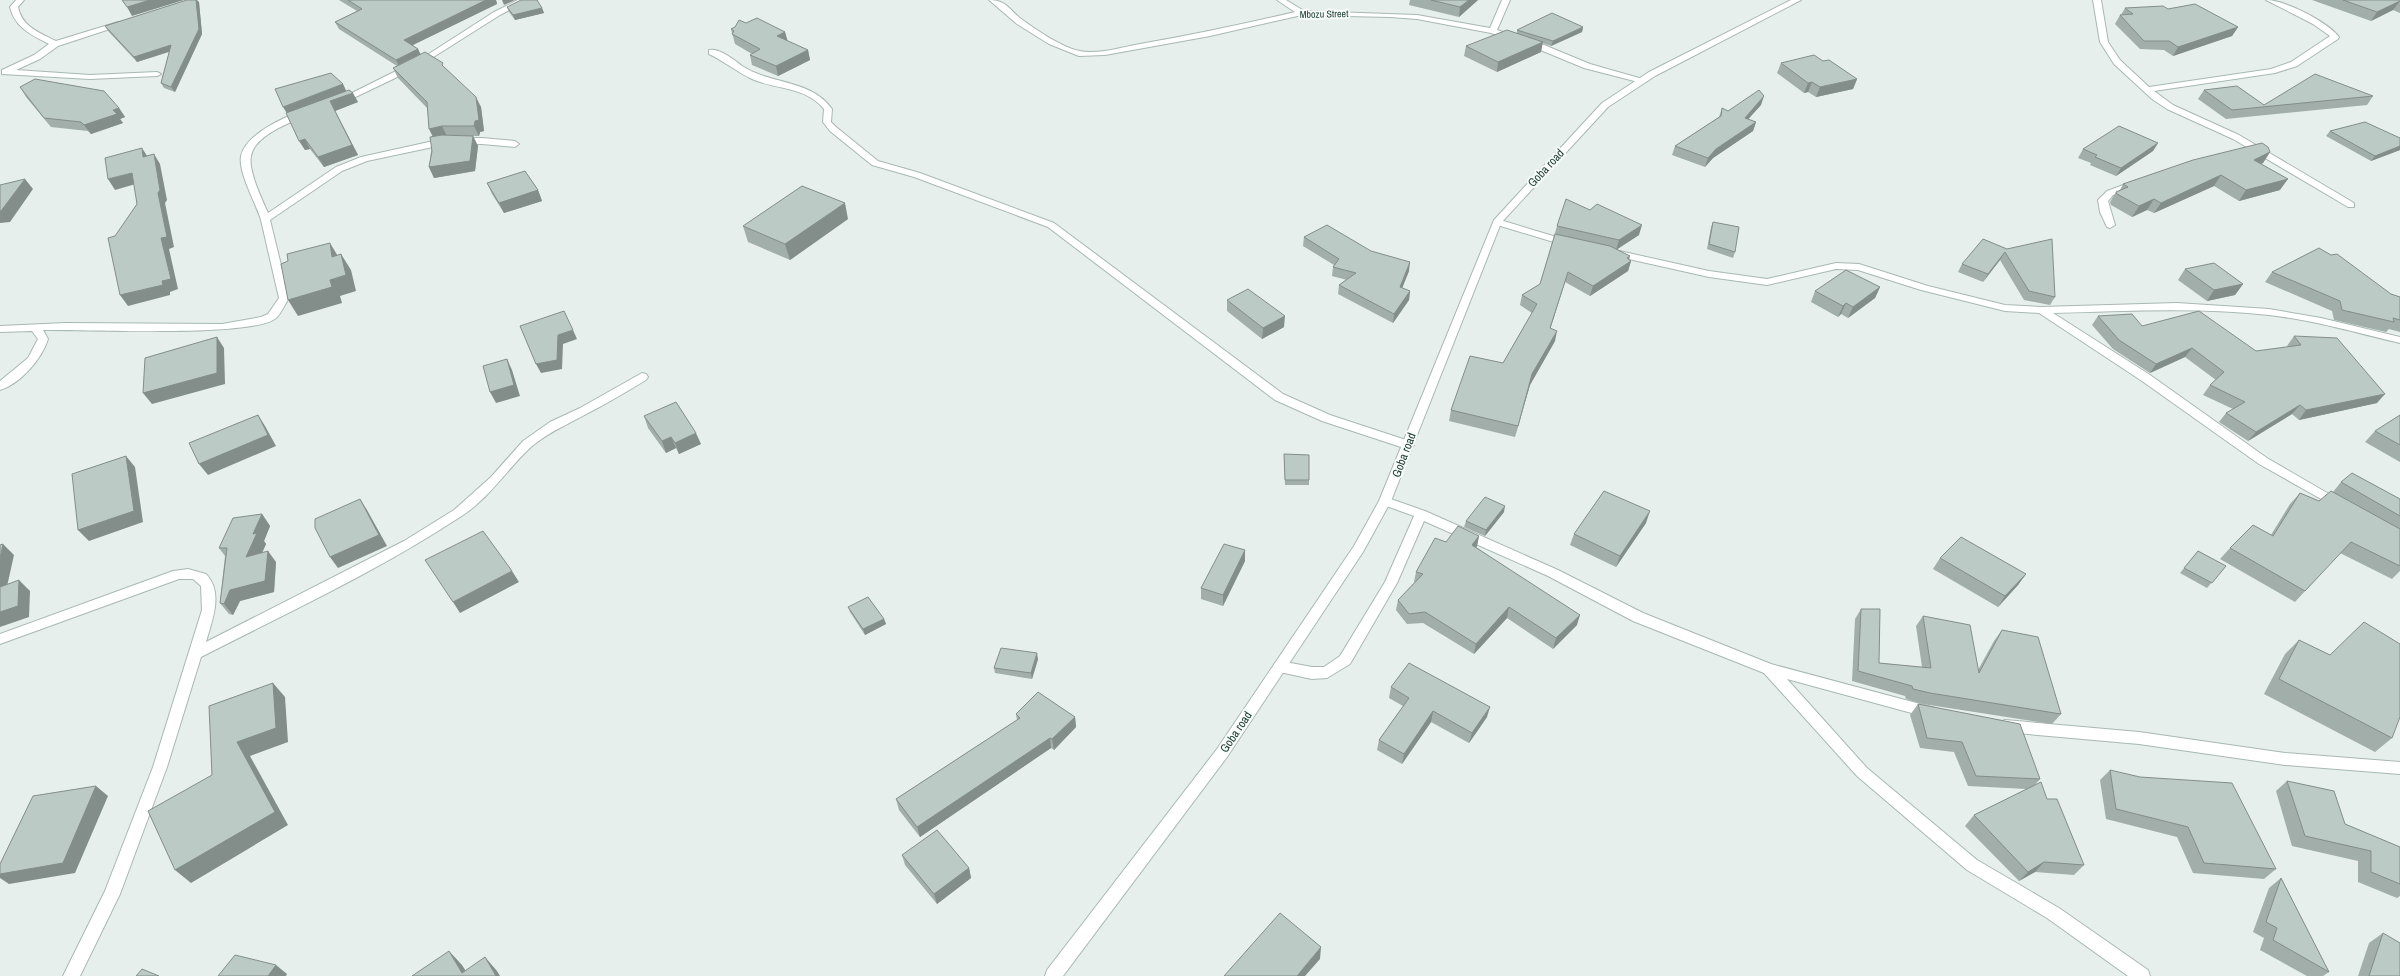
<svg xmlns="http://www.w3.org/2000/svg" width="2400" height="976" viewBox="0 0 2400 976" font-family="'Archivo Narrow',sans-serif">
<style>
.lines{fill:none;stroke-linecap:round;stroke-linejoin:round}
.minor-casing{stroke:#a8b8b2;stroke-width:2}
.tertiary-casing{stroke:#a8b8b2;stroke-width:2}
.minor{fill:#fff;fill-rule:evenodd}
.tertiary{fill:#fff;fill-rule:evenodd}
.wall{fill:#a1aea9}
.shaded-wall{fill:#838d89}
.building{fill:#bbcac4;stroke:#838d89}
.labels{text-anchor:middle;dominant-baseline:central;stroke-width:4;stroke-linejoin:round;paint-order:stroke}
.far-street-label{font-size:10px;fill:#24423a;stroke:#f7fbf9}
.street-label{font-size:12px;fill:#24423a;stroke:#f7fbf9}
</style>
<rect width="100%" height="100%" fill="#e6efeb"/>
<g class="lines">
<!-- minor casing -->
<g class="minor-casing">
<path id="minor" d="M16,0H24L18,7C22,27 40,33 56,41L118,22L125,24L58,46L40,59L16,70L90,75L157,72L161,74L157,76L90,79L2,74V70L34,55L49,44C32,35 15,28 10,7Z
M518,0H529L500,15L416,68L343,103L336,101L424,57L494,12Z
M989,0C1008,0 1010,12 1024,21C1038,31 1063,48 1080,51C1097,55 1123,47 1140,44C1192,35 1244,24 1295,12L1277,0H1286L1304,11L1417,15L1490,28L1502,0H1510L1497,30L1544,45L1590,64L1646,80L1642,83L1584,68L1538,49L1491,33L1417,19L1390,17L1302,15L1210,36L1105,55L1079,56L1049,44L1017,24Z
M2093,0H2101L2108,42L2120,60L2149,87L2271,69L2291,62L2330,36L2313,24L2266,0C2285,0 2328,22 2339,37L2338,39L2297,66L2275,73L2154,91L2173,105L2239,135L2354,203V207H2348L2233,139L2167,109L2152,99L2114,64L2100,42Z
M709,50C720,48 734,60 742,66C771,85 811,79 832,109L831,122L836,127L878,161L920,173L1054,223L1283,394L1330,415L1412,442L1414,445L1412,448H1404L1322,421L1275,400L1048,227L914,177L872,165L830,131L823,122L824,109C805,86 777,90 752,79C737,72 724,61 709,54Z
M304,111L307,112V116C290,122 254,136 251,156C248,171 262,199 268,213L336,167L361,157L447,138H482L515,141L519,144L515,147L482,144H447L367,161L342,171L270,220L289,298C285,304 281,314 276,318C254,338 82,329 43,330L48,339C42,359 20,384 0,390V381L28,358L38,339L32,331L0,332V326L66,323L222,324L261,317L268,314L279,298C273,272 267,246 261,220C256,203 238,173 241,156C246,134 285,116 304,111Z
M2137,180L2142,183L2140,185L2113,195L2108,201L2115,225L2110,228L2107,227L2100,212L2098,200L2107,191Z
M1497,219L1573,242L1575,244L1570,247L1494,224V220Z
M1615,250L1709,271L1767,279L1836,263L1859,264L1928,286L2005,305L2041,307L2177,303L2269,309L2321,318L2400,337V343C2357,333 2313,320 2269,315C2197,307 2125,311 2053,313L2150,375L2267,458L2341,501L2343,504L2341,507L2337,508L2259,464L2142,381L2039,313L2005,311L1921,290L1858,270L1836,269L1767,285L1709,277L1611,255L1610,253Z
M642,373L646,374L648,377L646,380C627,391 608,403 588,413C569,424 548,432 531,447C507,469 489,499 460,517C378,571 289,612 201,657L167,767L120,894L80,976H63L105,891L153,767L202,610L201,586L193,579H179L0,644V634L173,571L188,569L206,574C224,593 212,620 206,642L404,541L454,510L491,477L523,441L550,422L580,408Z
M1385,497L1425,511L1558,570L1643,613L1771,664L1935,708L1937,712L1935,716L1930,718L1787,679L1867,768L1977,860L2059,908L2148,970L2150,976H2128L2047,918L1967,870L1857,776L1764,673L1633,621L1548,576L1424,521L1397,583L1350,664L1327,678L1312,679L1275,671L1273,667L1275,663L1280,661L1312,667H1324L1340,656L1385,582L1414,516L1381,504L1379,501Z
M2005,720L2139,732L2285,753L2400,762V774L2285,765L2139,744L2005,732L2000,730L1998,726L2000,722Z"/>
</g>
<!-- tertiary casing -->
<g class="tertiary-casing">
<path id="tertiary" d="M1791,0H1801L1655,76L1608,107L1501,223L1391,501L1363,552L1227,757L1063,976H1045L1047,970L1217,749L1354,546L1379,501L1494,220L1602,103L1649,72Z"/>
</g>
<!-- minor -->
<use href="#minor" class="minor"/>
<!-- tertiary -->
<use href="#tertiary" class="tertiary"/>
</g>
<!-- wall -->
<path class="wall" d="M339,0H496L497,4L412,45L418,49L420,54L445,68L481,107L484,131L480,132L479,136H473L478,146L475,171L434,178L429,167L433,137L427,108L398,78L393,68L397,66L339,29L335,22L357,11Z
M1410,0H1478L1459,17L1409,5Z
M2312,0H2400V13L2393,10L2371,21Z
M199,2L202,34L175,92L164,88L161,83L169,52L137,62L108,31L105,26Z
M507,7L542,8L544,13L515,20L509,12Z
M2125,8L2168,9L2238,27L2232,36L2173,56L2164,50L2140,49L2115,24L2120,15H2121Z
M746,23L785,32L787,41L808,50L810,60L778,76L752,65L750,55L752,54L735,44L731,29Z
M1583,27L1582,32L1551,46L1542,43L1541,52L1497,72L1464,56L1466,46L1517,33V30Z
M1823,61L1857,79L1853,89L1816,97L1808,92L1804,93L1777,73L1781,63Z
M343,84L346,91L358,102L335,111L358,155L324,167L310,149L305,150L287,113Z
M20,87L119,108L125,117L120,119L123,123L91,134L88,131L51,127L26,97Z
M2204,90L2264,105L2373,96L2367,105L2226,119L2198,99Z
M1761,105L1748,119L1756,122L1753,131L1713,158L1705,167L1672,155L1675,146L1719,117L1722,108L1728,111Z
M2330,131L2400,138V150L2371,161L2326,136Z
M2158,143L2153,151L2116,176L2090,165L2091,163L2078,158L2083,149Z
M2270,152L2263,163L2261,164L2280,190L2239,201L2214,186L2154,213L2147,210L2132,217L2111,205L2110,202L2116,192L2120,190L2123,184Z
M487,183L538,190L542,201L504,213L492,194Z
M848,219L790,260L748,242L743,226Z
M1713,222L1735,252L1733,258L1707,249L1711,227Z
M1557,226L1639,235L1617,249L1631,261L1628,271L1590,296L1565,282L1550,329L1555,341L1530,385L1515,437L1449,421L1451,410L1503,363L1532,313L1520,305L1522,295L1540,284Z
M1304,237L1371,251L1409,271L1402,288L1410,291L1409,300L1393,323L1338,294L1339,285L1347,280L1332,276L1333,267L1334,265L1303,246Z
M2007,249L2055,297L2050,305L2024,300L2000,260L1983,282L1958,272L1962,264Z
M2185,269L2243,284L2235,295L2207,301L2178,280Z
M2272,272L2391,294L2400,297V332L2389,329L2386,332L2334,320L2332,311L2265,282Z
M1880,287L1875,298L1848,318L1841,314L1838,317L1811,302L1815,291Z
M1227,300L1284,327L1262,339L1227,311Z
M2098,316L2256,351L2288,347L2287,346L2294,336L2377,403L2299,420L2292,414L2248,441L2219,422L2226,413L2233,409L2203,395L2210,385L2216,380L2185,357L2150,373L2113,349L2092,325Z
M2400,415V462L2365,442L2375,431Z
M644,416L701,444L679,454L676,448L666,453L648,428Z
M1284,454L1309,480V485H1285Z
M2341,482L2400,499V571L2392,579L2340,553L2295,602L2220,559L2230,548L2271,535L2290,504L2300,493L2319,501L2333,492Z
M1504,512L1485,536L1464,527L1466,521Z
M262,514L270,526L264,541L266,544L262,553L276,562L274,592L240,601L233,615L229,614L220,603L225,556L219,548Z
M1646,523L1616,567L1570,545L1574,534Z
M1479,536L1477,546L1476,547L1577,625L1553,649L1507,618L1474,654L1423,623L1407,624L1396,610L1398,600L1415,582H1414L1416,572L1446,542Z
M1245,550V561L1223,606L1201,599V588Z
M2198,551L2226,566L2207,588L2180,573Z
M1940,558L2026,574L2018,585L1998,607L1933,569Z
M848,607L884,619L886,624L865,635L850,612Z
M1861,609L1879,663L1922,667L1916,626L1923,616L1978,670L1994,641L2002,630L2061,714L2052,724L1923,704L1906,699L1905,696L1852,681L1855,619Z
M2299,640L2392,738L2375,752L2264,694L2285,654Z
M1038,659L1032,679L995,673L994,668Z
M1391,687L1487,717L1469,743L1431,722L1402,764L1377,750L1379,740L1403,706L1389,698Z
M1918,704L2040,779L2034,786L2047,799L2084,865L2074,875L2035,872L2019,881L1965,826L1974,815L2027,789L1968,786L1954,752L1920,748L1910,715Z
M1016,714L1075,717L1076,727L1054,750L1051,748L920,837L899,810L896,799L1017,720Z
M2110,770L2276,869L2264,879L2193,873L2177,837L2106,819L2100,780Z
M2287,781L2345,824L2400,847V896L2397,898L2358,882V861L2292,846L2276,791Z
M902,855L969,868L971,878L937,904L905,865Z
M2281,878L2329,972L2323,976H2307L2260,950L2264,938L2253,932L2269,888Z
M2383,933L2400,976H2358L2369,943Z"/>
<!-- shaded-wall -->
<path class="shaded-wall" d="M150,0H184L132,16L127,7Z
M196,0H197L199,2L202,34L175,92L171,87Z
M486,0H496L497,4L407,48L404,40Z
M502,0H515L504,5Z
M1469,0H1478L1459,17L1460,7Z
M2400,1L2393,10L2371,21L2377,12Z
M542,8L544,13L515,20L513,15Z
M1583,27L1582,32L1551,46L1553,41Z
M2238,27L2232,36L2173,56L2178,47Z
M785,32L788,42L777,36Z
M1543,42L1541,52L1497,72L1498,62Z
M171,45L174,50L137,62L134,57Z
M418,49L422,57L400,68L396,60Z
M808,50L810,60L778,76L776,66Z
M1857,79L1853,89L1816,97L1820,87Z
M1812,82L1808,92L1804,93L1808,83Z
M343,84L347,93L288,115L283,107Z
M353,93L358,102L335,111L358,155L324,167L318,157L330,101Z
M1764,96L1761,105L1742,126L1745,118Z
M476,97L481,107L484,131L480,132L479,136L474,126Z
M119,108L125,117L120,119L123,123L91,134L84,125L113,110Z
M1756,122L1753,131L1713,158L1705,167L1708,158L1716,149Z
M442,126L447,136L434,139L429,129Z
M473,136L478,146L475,171L434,178L429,167Z
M305,139L310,149L305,150L299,141Z
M2158,143L2153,151L2116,176L2121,168Z
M2400,146V150L2371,161L2375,156Z
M142,148L149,159L143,157Z
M2270,152L2263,163L2247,170L2254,160Z
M154,154L160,164L167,200L165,203L174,247L169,249L178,289L170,292V295L128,306L120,295L158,193Z
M132,173L139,183L115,190L108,179Z
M2221,175L2214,186L2154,213L2161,203Z
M25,179L33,189L10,222L0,223V211Z
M2288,179L2280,190L2239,201L2246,190Z
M538,190L542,201L504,213L499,203Z
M2154,199L2147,210L2132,217L2139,206Z
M845,203L848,219L790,260L785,244Z
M1642,225L1639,235L1616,250L1619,240Z
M330,243L339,258L332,257Z
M2005,252L2000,260L1983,282L1988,274Z
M341,254L351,270L356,291L340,296L342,303L298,316L288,300Z
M1630,256L1628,263L1631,261L1628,271L1590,296L1593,286Z
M1410,262L1409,271L1399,296L1400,287Z
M1568,272L1565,282L1547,339L1550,328Z
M2243,284L2235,295L2207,301L2214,290Z
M1880,287L1875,298L1848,318L1853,307Z
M1410,291L1409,300L1393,323L1394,314Z
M1846,303L1841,314L1838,317L1843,306Z
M1285,316L1284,327L1262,339L1263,328Z
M573,330L577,339L563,344L562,369L541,373L536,364L558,335Z
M1557,331L1555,341L1530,385L1515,437L1532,374Z
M217,337L224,348L225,384L152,404L143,393Z
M2192,348L2185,357L2150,373L2156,364Z
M507,359L512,370L520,396L496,403L490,392Z
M2385,394L2377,403L2299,420L2306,410Z
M2300,405L2292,414L2248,441L2256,432Z
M258,415L265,426L276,446L208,475L199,464Z
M696,433L701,444L679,454L675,443Z
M671,437L676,448L666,453L662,441Z
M126,456L135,467L143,522L89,541L78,530Z
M360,499L367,510L387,546L338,568L330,557Z
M1505,506L1504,512L1485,536L1486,530Z
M1650,511L1646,523L1616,567L1620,556Z
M262,514L270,526L264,541L266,544L255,568L246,557L253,534Z
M1479,536L1477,546L1470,555L1472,545Z
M3,544L14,555L4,600L0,596V559Z
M1245,550V561L1223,606V595Z
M268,551L276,562L274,592L240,601L233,615L224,604L230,590Z
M512,571L519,582L460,613L453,602Z
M2026,574L2018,585L1998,607L2005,596Z
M19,580L30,591L29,617L0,627V612Z
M1509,607L1507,618L1474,654L1476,644Z
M1580,615L1577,625L1553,649L1556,638Z
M884,619L886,624L865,635L863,629Z
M1037,653L1038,659L1032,679L1031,673Z
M273,683L285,697L288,742L250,756L288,825L191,883L175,870L237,742Z
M1490,707L1487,717L1469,743L1472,733Z
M1433,711L1431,722L1402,764L1404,754Z
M1075,717L1076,727L1054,750L1052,739Z
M1050,738L1051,748L920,837L917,827Z
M96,786L108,796L75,873L9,884L0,878V874Z
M2044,862L2035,872L2019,881L2028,872Z
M969,868L971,878L937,904L934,894Z
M1321,947L1320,959L1305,976H1297Z
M449,951L462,965L469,976L462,973Z
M485,957L497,971L500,976H496Z
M276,965L287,974L286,976H268Z"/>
<!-- building -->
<path class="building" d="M122,0H150L127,7Z
M187,0H196L199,29L171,87L161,83L171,45L134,57L105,26Z
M348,0H486L404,40L418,49L396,60L335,22L362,9Z
M521,0H537L542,8L513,15L507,7Z
M1431,0H1469L1460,7Z
M2343,0H2400V1L2377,12Z
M2195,4L2238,27L2178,47L2169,41H2144L2120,15L2133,14L2125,8L2163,6L2168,9Z
M1552,13L1583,27L1553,41L1517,30Z
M757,18L785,32L777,36L808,50L776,66L750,55L760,49L732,34L734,31L731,29L735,27L739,20L746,23Z
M1507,30L1543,42L1498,62L1466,46Z
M425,52L443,63L442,65L476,97L479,120L475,121L474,126H442L429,129L427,102L393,68Z
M1814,55L1823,61L1829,60L1857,79L1820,87L1812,82L1808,83L1781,63Z
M331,73L343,84L283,107L275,89Z
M2315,74L2373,96L2232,110L2204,90L2237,86L2264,105Z
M35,79L104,91L119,108L113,110L117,114L84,125L81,122L44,118L20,87Z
M349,90L353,93L330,101L352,145L318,157L305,139L299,141L286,113Z
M1759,90L1764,96L1745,118L1756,122L1716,149L1708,158L1675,146L1721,116L1722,108L1728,111Z
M2365,122L2400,138V146L2375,156L2330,131Z
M2119,126L2158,143L2121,168L2095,157L2097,155L2083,149Z
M442,135L473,136L470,161L429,167L432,151L430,137Z
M2262,143L2268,147L2270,152L2254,160L2288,179L2246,190L2221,175L2161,203L2154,199L2139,206L2117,194L2116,192L2128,187L2123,184L2193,160Z
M142,148L143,157L154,154L160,190L158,193L167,237L161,238L171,279L162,281L163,285L120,295L108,238L115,236L137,204L132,173L108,179L105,158Z
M525,171L538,190L499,203L487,183Z
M25,179L1,211H0V185Z
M802,186L845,203L785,244L743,226Z
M1566,199L1590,210L1597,204L1642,225L1619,240L1557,226Z
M1713,222L1739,227L1735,252L1709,244Z
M1327,225L1371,251L1410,262L1400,287L1410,291L1394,314L1339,285L1356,273L1333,267L1339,259L1304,237Z
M1555,234L1610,246L1630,256L1627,258L1631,261L1593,286L1568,272L1550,328L1557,331L1532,374L1518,426L1451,410L1470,356L1503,363L1537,304L1522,295L1540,284Z
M1983,239L2007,249L2052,239L2055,297L2029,291L2005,252L1988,274L1962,264Z
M330,243L332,257L341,254L346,275L330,280L332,287L288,300L281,264L288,261L287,254Z
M2319,248L2331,255L2337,254L2391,294L2400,297V320L2393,318L2394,322L2342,310L2340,301L2272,272Z
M2214,263L2243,284L2214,290L2185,269Z
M1846,270L1880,287L1853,307L1846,303L1843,306L1815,291Z
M1248,289L1285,316L1263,328L1227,300Z
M564,311L573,330L558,335L557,360L536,364L520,326Z
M2199,311L2256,351L2301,345L2294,336L2337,338L2385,394L2306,410L2300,405L2256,432L2226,413L2245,402L2210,385L2224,372L2192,348L2156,364L2119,340L2098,316L2132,314L2142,326Z
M217,337V373L143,393L145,358Z
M507,359L514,385L490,392L483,366Z
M676,402L696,433L675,443L671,437L662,441L644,416Z
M258,415L268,435L199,464L189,443Z
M2400,415V445L2375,431Z
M1284,454L1309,455V480H1285Z
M126,456L134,511L78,530L72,474Z
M2352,473L2400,499V516L2341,482Z
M1604,491L1650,511L1620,556L1574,534Z
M2331,491L2400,529V566L2351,542L2305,591L2230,548L2253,525L2273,536L2300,493L2319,501Z
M1485,497L1505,506L1486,530L1466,521Z
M360,499L379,535L330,557L315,528V519Z
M262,514L253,534L257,533L246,557L268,551L265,581L230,590L224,604L220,603L227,548H219L233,518Z
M1458,526L1479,536L1472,545L1580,615L1556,638L1509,607L1476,644L1425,612L1409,614L1398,600L1423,574L1416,572L1435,538L1446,542Z
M483,531L512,571L453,602L425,560Z
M1961,537L2026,574L2005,596L1940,558Z
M3,544L0,559V545Z
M1224,544L1245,550L1223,595L1201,588Z
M2198,551L2226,566L2212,583L2184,568Z
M19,580L18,606L0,612V587Z
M868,597L884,619L863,629L848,607Z
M1861,609H1880L1879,663L1931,668L1923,616L1970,625L1979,673L2002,630L2038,637L2061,714L1930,693L1913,689L1912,686L1858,671Z
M2364,622L2400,644V717L2392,738L2279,679L2299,640L2330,655Z
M1001,648L1037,653L1031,673L994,668Z
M1409,663L1490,707L1472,733L1433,711L1404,754L1379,740L1409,698L1391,687Z
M273,683L276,728L237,742L275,812L175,870L148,811L212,775L209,706Z
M1038,692L1075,717L1052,739L1050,738L917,827L896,799L1020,718L1016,714Z
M1918,704L2020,724L2040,779L1976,776L1962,742L1927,738Z
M2110,770L2140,777L2232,783L2276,869L2204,863L2188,827L2116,809Z
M2287,781L2334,791L2345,824L2400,847V884L2371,872V851L2305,836Z
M2041,782L2047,799H2057L2084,865L2044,862L2028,872L1974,815Z
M96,786L63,863L0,874V864L33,796Z
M937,830L969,868L934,894L902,855Z
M2281,878L2329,972L2273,940L2277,928L2266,922Z
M1280,913L1321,947L1297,976H1224Z
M2383,933L2400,943V976H2369Z
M449,951L462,973L485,957L496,976H412Z
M235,955L276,965L268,976H218Z
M142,969L159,976H136Z"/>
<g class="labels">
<!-- far-street labels -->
<g class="far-street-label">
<text transform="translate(1324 14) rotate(-1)">Mbozu Street</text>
</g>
<!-- street labels -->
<g class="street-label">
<text transform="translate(1546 168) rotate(-47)">Goba road</text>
<text transform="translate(1404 455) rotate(-69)">Goba road</text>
<text transform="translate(1236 732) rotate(-56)">Goba road</text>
</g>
</g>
</svg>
